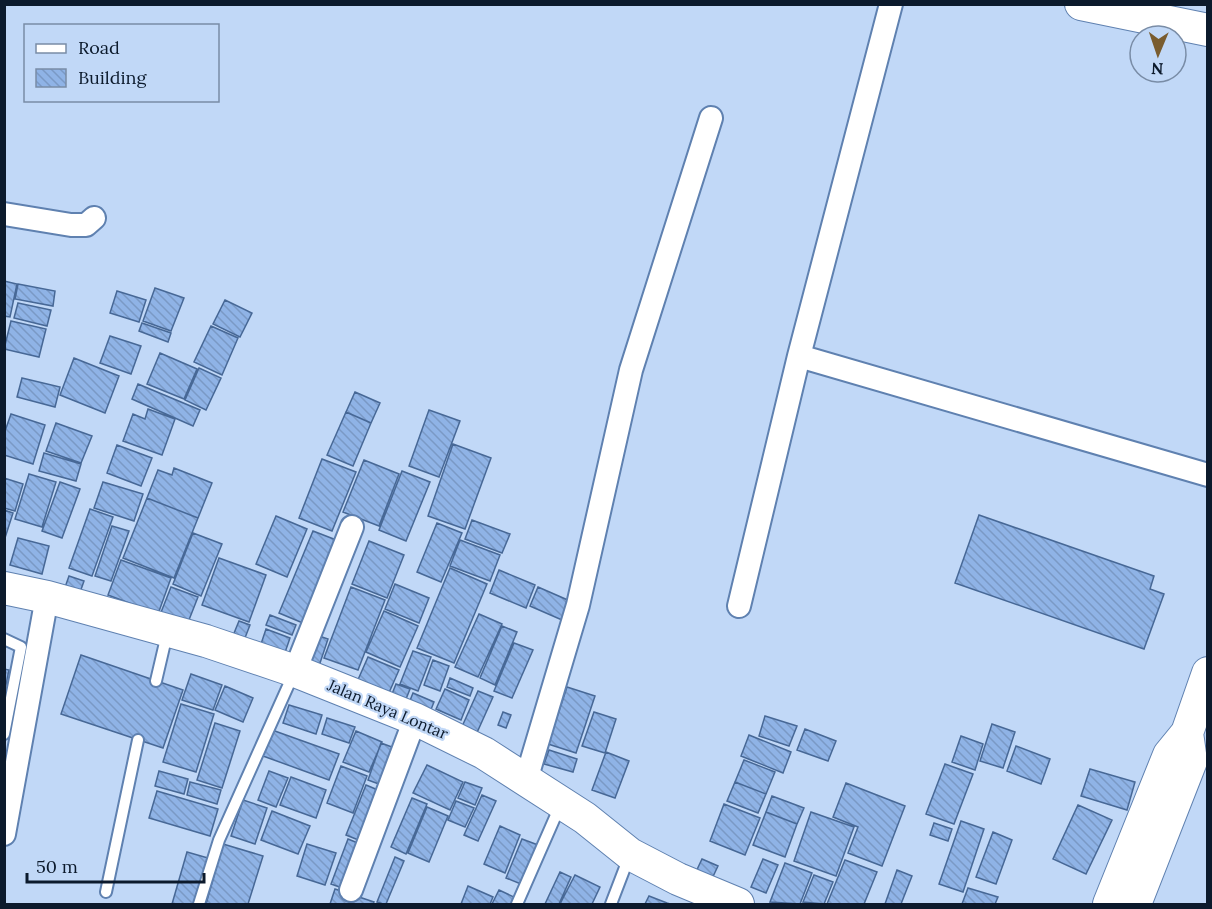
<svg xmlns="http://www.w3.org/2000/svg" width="1212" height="909" viewBox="0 0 1212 909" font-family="Lora,serif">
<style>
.building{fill:url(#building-back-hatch);stroke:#476896;stroke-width:1.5}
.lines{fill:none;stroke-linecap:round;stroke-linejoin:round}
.lane-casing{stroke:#5f81b0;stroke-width:14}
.street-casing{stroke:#5f81b0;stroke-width:26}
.secondary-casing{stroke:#5f81b0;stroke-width:34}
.lane{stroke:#fff;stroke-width:10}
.street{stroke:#fff;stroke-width:22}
.secondary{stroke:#fff;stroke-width:32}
.labels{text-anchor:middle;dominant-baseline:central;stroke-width:4.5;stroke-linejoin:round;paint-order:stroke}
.street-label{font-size:16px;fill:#0c1a2c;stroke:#c1d8f7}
</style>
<defs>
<pattern id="building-back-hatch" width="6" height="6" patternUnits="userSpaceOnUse" patternTransform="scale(1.5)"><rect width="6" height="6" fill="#8fb3e6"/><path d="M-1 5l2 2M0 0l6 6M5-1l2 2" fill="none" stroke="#7a99c5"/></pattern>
</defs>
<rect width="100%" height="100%" fill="#c1d8f7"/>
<!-- building -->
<path class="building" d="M4,281L17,284L10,317L4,316Z
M18,284L55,291L53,306L15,299Z
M155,288L184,298L171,331L143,321Z
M117,291L146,300L139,322L110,313Z
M225,300L252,313L240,337L213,324Z
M18,303L51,310L47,326L14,318Z
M11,321L46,329L39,357L4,349Z
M142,323L171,333L168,342L139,331Z
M211,326L238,338L222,375L194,362Z
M110,336L141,346L131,374L100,363Z
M160,353L197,369L184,399L147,384Z
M74,358L119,376L105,413L60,395Z
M199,368L221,378L206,410L185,400Z
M22,378L60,387L55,407L17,397Z
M138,384L200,410L193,426L132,399Z
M355,392L380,403L371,423L346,412Z
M148,409L175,419L162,455L123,441L133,414L145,419Z
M429,410L460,421L439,477L409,466Z
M346,412L371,423L353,466L327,455Z
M11,414L45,425L33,464L4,455V434Z
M56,423L92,436L81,463L46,451Z
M453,444L491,458L465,529L428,516Z
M117,445L152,458L141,486L107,473Z
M44,453L81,464L76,481L39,471Z
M322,459L356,472L332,531L299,518Z
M364,460L399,474L379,526L343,512Z
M174,468L212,483L198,518L147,498L158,470L172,475Z
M402,471L430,482L406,541L379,530Z
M29,474L56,482L42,527L15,519Z
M4,478L23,484L15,511L4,508Z
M60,482L80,489L62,538L42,531Z
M103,482L143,494L134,521L94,508Z
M147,498L198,518L174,578L123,558Z
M90,509L113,517L92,576L69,568Z
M4,510L13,513L4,541Z
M979,515L1154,576L1150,589L1164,594L1144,649L955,583Z
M276,516L307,529L287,577L256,564Z
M472,520L510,534L502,553L465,539Z
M437,523L462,533L441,582L417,572Z
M112,526L129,531L111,581L95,576Z
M313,531L344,543L310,626L279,613Z
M193,533L222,544L201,596L173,584Z
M18,538L49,546L42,574L10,565Z
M460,540L500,555L490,581L450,566Z
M369,541L404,555L387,598L352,584Z
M219,558L266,575L249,622L202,605Z
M121,560L171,578L158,614L108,595Z
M450,568L487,584L454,663L417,648Z
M499,570L535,585L526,608L490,593Z
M69,576L84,581L77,601L62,596Z
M395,584L429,598L419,623L385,609Z
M171,587L198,597L185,630L158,620Z
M351,587L385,600L358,670L324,658Z
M538,587L570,601L562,620L530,606Z
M384,611L418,626L400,667L366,652Z
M479,614L502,624L478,677L455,667Z
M270,615L296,625L292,635L266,625Z
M239,621L250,625L243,643L232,638Z
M502,626L517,632L495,685L480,678Z
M266,629L290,638L281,664L257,656Z
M313,634L328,639L317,672L302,667Z
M514,643L533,650L512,698L494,691Z
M413,651L431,657L418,691L400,684Z
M81,655L183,690L163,748L61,714Z
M368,657L399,670L384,704L353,691Z
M433,660L449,666L440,691L424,685Z
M4,669L9,670L4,695Z
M191,674L222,685L213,710L182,700Z
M450,678L473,688L470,696L447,687Z
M396,684L410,689L406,699L392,694Z
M225,686L253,698L243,722L215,710Z
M567,687L595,696L576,753L548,744Z
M445,689L469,700L461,720L436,709Z
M478,691L493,697L475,737L460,731Z
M413,693L434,702L428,717L407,708Z
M181,704L214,714L196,772L163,762Z
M289,705L322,715L316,734L283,723Z
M503,712L511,715L506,728L498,725Z
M594,712L616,719L605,753L582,746Z
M765,716L797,726L789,746L759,736Z
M327,718L355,727L349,743L322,734Z
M215,723L240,731L222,788L197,780Z
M992,724L1015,732L1003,768L980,761Z
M805,729L836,741L828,761L797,750Z
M272,730L339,754L329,780L263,756Z
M356,731L382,742L369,772L343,762Z
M749,735L791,752L783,773L741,756Z
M961,736L983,744L975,770L952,762Z
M381,743L400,750L387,787L368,780Z
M1016,746L1050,759L1041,784L1007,771Z
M549,750L577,759L573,772L544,764Z
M606,752L629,761L615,798L592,790Z
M744,760L775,772L766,794L735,782Z
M945,764L973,774L954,824L926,814Z
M427,765L463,782L450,810L413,793Z
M341,766L367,776L353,813L327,803Z
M1090,769L1135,782L1127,810L1081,796Z
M159,771L188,779L184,794L155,786Z
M269,771L288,778L276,807L258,800Z
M291,777L326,790L316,818L280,805Z
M190,782L221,790L217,804L187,795Z
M465,782L482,788L475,805L458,798Z
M735,782L766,794L758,813L727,801Z
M846,783L905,806L882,866L848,853L858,827L833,817Z
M366,785L385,793L366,843L346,835Z
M157,791L218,809L210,836L149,818Z
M482,795L496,801L478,841L464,835Z
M772,796L804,808L797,824L766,812Z
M412,798L427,804L406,854L391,847Z
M243,800L267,808L255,844L231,836Z
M456,801L474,808L465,827L448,820Z
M724,804L760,818L745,855L710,841Z
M1078,805L1112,820L1086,874L1053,859Z
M427,807L448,816L429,862L408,853Z
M272,811L310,826L298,854L261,840Z
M766,812L797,824L785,857L753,845Z
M811,812L854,827L836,876L794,861Z
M961,821L984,829L963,892L939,884Z
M934,823L952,829L948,841L930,835Z
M500,826L520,835L505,873L484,864Z
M993,832L1012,840L996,884L976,877Z
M348,839L365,846L348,890L331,884Z
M522,839L538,845L521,884L506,878Z
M223,844L263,856L248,904H206Z
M307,844L336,853L325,885L297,876Z
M187,852L208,858L195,904H172Z
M395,857L404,861L386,904H383L377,902Z
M702,859L718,866L709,885L693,878Z
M763,859L778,865L766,893L751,887Z
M845,860L877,872L864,904H827Z
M785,863L812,873L800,904L770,902Z
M897,870L912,876L901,904H885Z
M560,872L571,877L559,904H545Z
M575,875L600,887L592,904H560Z
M814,875L833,882L824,904L803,902Z
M468,886L493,897L490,904H461Z
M968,888L998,897L995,904H962Z
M335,889L374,902L373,904H330Z
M499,890L516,898L513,904H492Z
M649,896L667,903L670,904H645Z"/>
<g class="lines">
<!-- lane casing -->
<g class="lane-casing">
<path id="lane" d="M4,639L21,647L4,734
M156,681L167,634
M106,892L138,740
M199,904L219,840L293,675
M517,904L560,806
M611,904L629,857"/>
</g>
<!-- street casing -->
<g class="street-casing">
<path id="street" d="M4,214L71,225H86L94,218
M799,356L1208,475
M739,606L799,356L891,4
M295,671L352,527
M526,780L578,605L631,370L711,118
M4,834L47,597
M351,890L415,719"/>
</g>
<!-- secondary casing -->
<g class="secondary-casing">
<path id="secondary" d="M1081,4L1208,30
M4,588L47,597L206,641L295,671L415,719L484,753L585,818L630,854L678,879L738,904
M1109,904L1169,755L1187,733L1208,673
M1135,904L1191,761L1187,733"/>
</g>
<!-- lane -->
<use href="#lane" class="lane"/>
<!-- street -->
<use href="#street" class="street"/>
<!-- secondary -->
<use href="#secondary" class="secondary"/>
</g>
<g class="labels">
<!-- street labels -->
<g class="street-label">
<text transform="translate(388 709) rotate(23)">Jalan Raya Lontar</text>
</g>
</g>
<!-- border -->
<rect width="1212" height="909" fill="none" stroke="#0c1a2c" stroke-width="12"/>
<!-- legend -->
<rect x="24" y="24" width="195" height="78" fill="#c1d8f7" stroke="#798ca6" stroke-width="1.5"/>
<rect x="36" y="44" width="30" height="9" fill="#ffffff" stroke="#798ca6" stroke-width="1.5"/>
<text x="78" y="54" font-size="18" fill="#0c1a2c">Road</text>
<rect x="36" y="69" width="30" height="18" fill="url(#building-back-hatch)" stroke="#798ca6" stroke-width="1.5"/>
<text x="78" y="84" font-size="18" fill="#0c1a2c">Building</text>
<!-- north arrow -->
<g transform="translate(1158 54) rotate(182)"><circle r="28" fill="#c1d8f7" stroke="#798ca6" stroke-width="1.5"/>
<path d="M0-4.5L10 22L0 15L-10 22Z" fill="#795c2f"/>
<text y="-9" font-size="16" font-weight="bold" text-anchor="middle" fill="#0c1a2c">N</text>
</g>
<!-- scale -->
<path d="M27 873v9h177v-9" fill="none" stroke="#0c1a2c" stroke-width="3"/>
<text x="36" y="873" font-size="18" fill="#0c1a2c" stroke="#c1d8f7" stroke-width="4.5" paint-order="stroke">50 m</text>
</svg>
